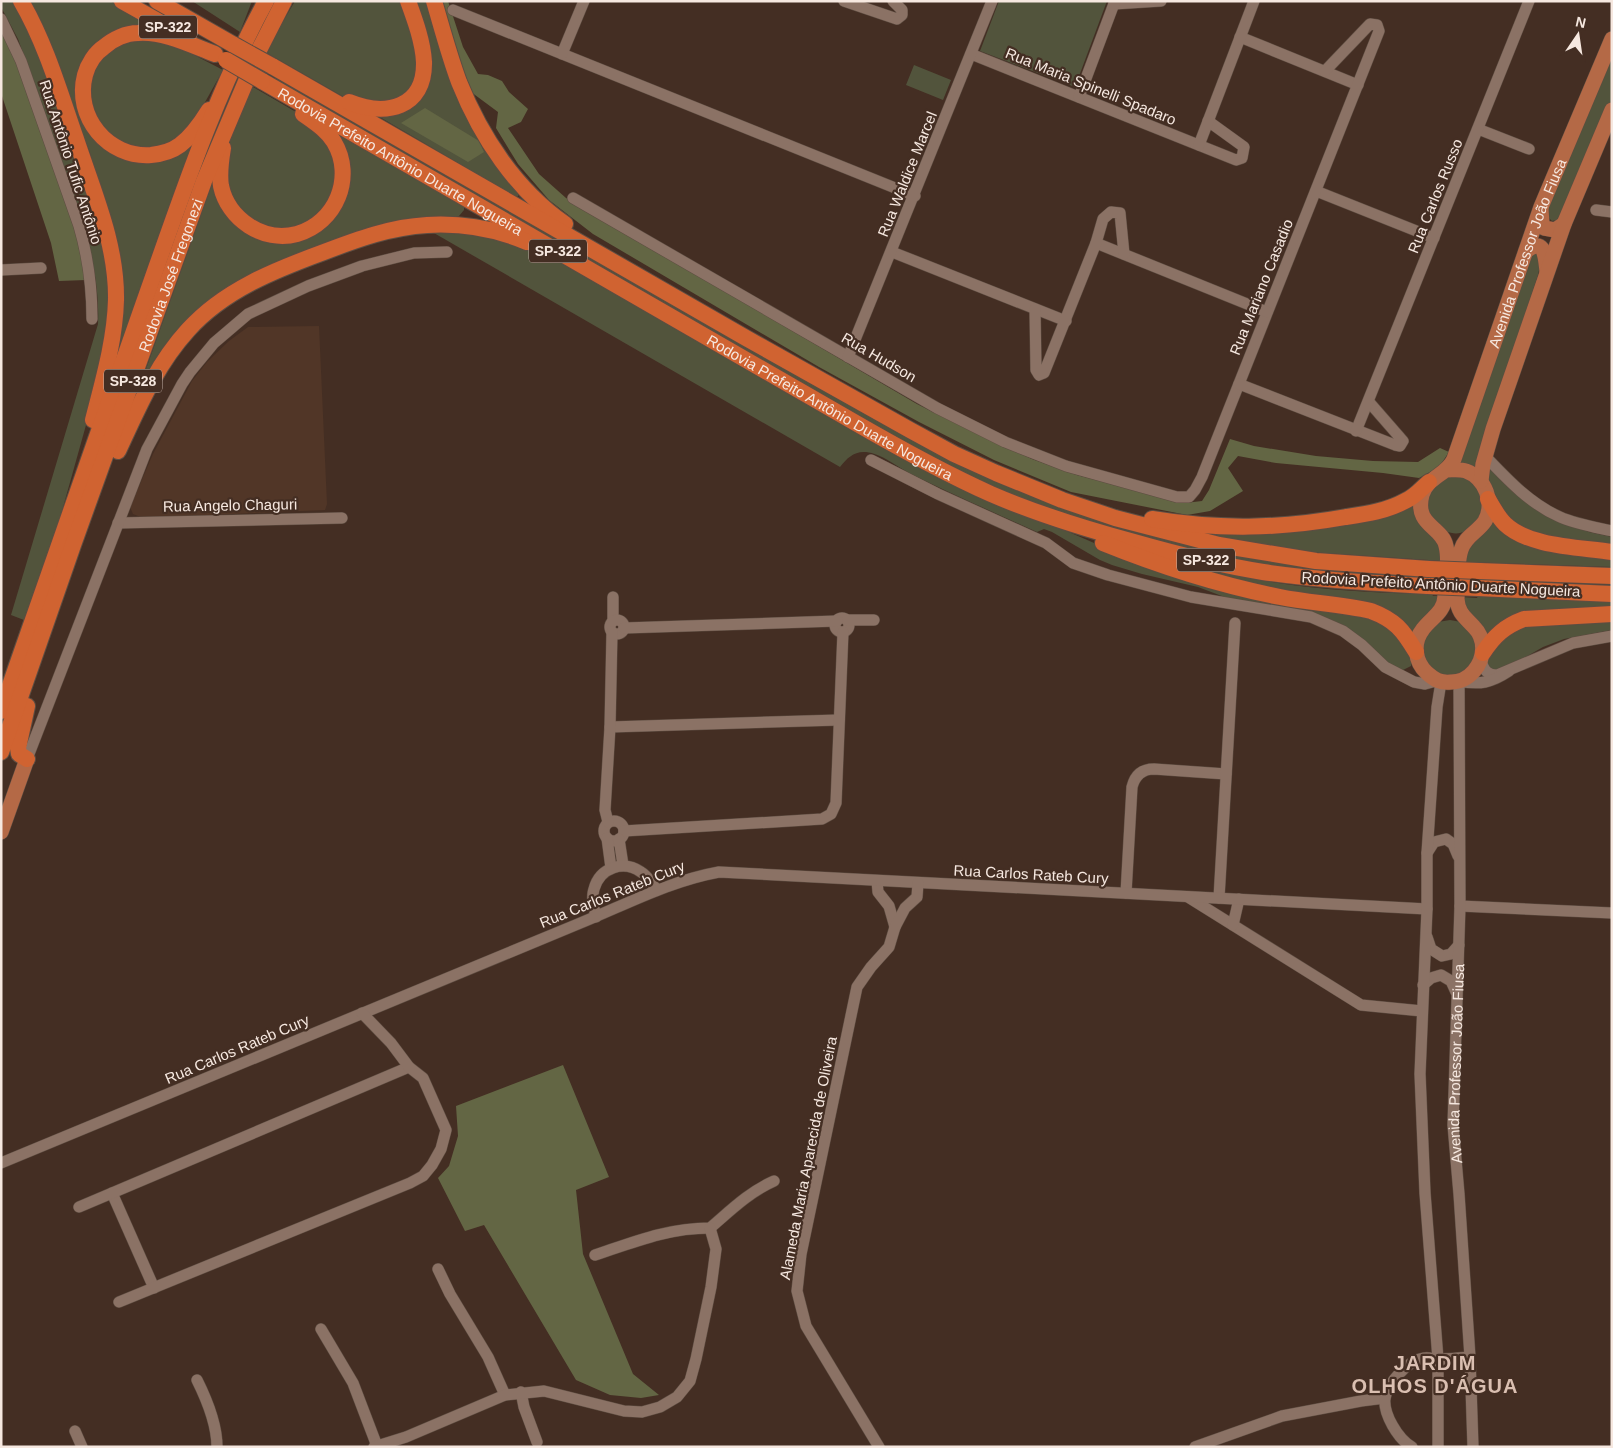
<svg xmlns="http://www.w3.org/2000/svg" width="1613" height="1448" viewBox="0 0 1613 1448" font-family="Arial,sans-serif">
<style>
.built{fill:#513627}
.green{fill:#52543c}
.forest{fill:#636644}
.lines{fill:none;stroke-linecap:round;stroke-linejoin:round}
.minor-casing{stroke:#5e4d42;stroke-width:12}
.major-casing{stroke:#5e4d42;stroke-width:16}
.highway-casing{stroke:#5e4d42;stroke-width:18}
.minor{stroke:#8b7265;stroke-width:11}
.major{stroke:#b46946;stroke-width:15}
.highway{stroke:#d06331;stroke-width:16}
.highway-bridge-casing{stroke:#5e4d42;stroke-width:18;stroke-linecap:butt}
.highway-bridge{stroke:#d06331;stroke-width:16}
.labels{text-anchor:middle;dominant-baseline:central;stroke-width:4.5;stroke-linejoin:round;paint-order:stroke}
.shield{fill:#442e23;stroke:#c1b0a7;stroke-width:1}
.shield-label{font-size:14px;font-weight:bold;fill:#f6e8e0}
.street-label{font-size:15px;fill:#f6e8e0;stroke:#442e23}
.district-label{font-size:20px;font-weight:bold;letter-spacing:1px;fill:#dabfb1;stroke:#442e23}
</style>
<rect width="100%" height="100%" fill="#442e23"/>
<!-- built -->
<path class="built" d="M319,326L327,504L325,510L143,518L133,514L130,507L153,454L192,381L207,362L229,341L248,327Z"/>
<!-- green -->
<path class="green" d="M1,1H18L100,216L114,288L100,375L55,536L24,620L11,615L98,324C100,273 85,231 69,183C56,143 42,103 27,64L18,39L1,7Z
M29,1H110L156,27L110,38L79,90L120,155L195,139L117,360L119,253L89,150Z
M192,1H252L240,32Z
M295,1H401L419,56L415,84L401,101L349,100L265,52Z
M411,1H431L444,48L520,191L518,196L516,197L378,116L421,89Z
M999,1H1107L1075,87L980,51Z
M147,38L175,45L223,70L204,104L178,139L158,148H136L118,141L101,125L90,98L91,75L103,56L124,41Z
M1612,54V99L1562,219L1552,221L1547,216L1546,207Z
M914,65L951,80L943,100L906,85Z
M276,76L744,343L1098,519L1433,575V581L1270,569L1095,527L958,473L273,80Z
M248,84L296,112L326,136L338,169L330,206L289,233L243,219C238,208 227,192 224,181C218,159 240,107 248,84Z
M333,131L464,204V210L459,216L241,280L136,397L218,167L219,196L271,238L336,214Z
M451,228L524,245L549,256L1055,526L1101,546L1365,614L1396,630L1412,662L1411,666L1403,670L1390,665L1350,631L1227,598L1198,587L1142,574L1112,565L1100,560L1052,532L1044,529L1037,532C995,513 952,494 911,474C897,467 881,453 866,452C854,451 847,458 840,467L427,229Z
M1537,250L1542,257L1538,275L1479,454L1477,469L1456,464L1529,253Z
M1492,468L1566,523L1589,532L1612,537V547L1544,539L1507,520L1488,485L1489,470Z
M1444,477H1467L1480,488L1482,515C1477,520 1472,528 1466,531C1444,542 1421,513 1428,494C1430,488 1440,481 1444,477Z
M1417,500L1440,543L1443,561L1309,552L1223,538L1180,528L1226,530Z
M1490,519L1502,527L1612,555V567L1463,562L1464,552Z
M1144,554C1182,563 1221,573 1260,580C1317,590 1375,593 1432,594L1433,596H1442L1414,639L1404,625L1253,586Z
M1478,596L1612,600V610L1541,613L1486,640L1466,610L1461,597L1477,598Z
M1612,617V630L1564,639L1543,647L1505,669L1490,671L1485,658L1518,625Z
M1450,620L1461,622L1477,638L1474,666L1449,679L1429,670L1421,643L1438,622Z"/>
<!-- forest -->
<path class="forest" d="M438,1H448L463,47L478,74L488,75L502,81L509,92L528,109L521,122L508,128L539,174L566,198L917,404L965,428L1032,459L1077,475L1185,503L1202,501L1209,490L1230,439L1254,446L1316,456L1373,461L1418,462L1440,448L1449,452L1439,467L1419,478L1383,473L1276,463L1238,456L1228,468L1243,491L1210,511L1187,515L1071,492L994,460L919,422L819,367L593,234L549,200L518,164L496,128L498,112L471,92Z
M1,29L18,65L63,194L79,242L86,280L59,281L51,243L1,93Z
M425,108L479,141L484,152L468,162L401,123Z
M563,1065L609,1177L576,1190L583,1254L633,1374L659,1395L641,1398L610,1395L576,1380L484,1225L465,1231L438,1178L449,1166L458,1136L456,1106Z"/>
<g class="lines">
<!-- minor casing -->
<g class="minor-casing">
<g id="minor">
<path d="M844,1L897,19L902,15V10L893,1"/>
<path d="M1114,4L1161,1"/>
<path d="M453,10L915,196"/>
<path d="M1,19L21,61L79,226C88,257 92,287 92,319"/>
<path d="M1240,37L1358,85"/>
<path d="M562,54L584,1"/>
<path d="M971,54L1236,160L1242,158L1244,147L1208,121"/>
<path d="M1079,97L1115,1"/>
<path d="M1478,129L1529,149"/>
<path d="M1199,145L1254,1"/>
<path d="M1316,191L1434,238"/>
<path d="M573,198L937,408L1005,442L1066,466L1177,497H1189L1195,490L1202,477L1379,31L1377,25L1370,24L1325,71"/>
<path d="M1596,210L1612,212"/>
<path d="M1096,243L1267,312"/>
<path d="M892,252L1066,321"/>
<path d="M1,270L41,268"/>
<path d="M1035,309L1036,370L1039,375L1044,373L1096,243L1103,219L1111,212L1120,213L1124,254"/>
<path d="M848,357L992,1"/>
<path d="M1239,384L1395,445L1400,446L1403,441L1369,402"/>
<path d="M1356,431L1529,1"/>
<path d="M1485,456C1507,479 1530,504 1560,517C1576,524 1594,527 1612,531"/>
<path d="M871,460L938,494L1046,543L1073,563L1108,575L1191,597L1311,617L1343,631L1362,645L1385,667L1414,682L1425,684L1436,681"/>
<path d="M118,523L342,518"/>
<path d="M613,597V620"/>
<circle cx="842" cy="625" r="7"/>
<circle cx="617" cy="627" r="7"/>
<path d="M847,620H874"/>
<path d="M624,628L837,621"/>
<path d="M1481,661C1484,670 1487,675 1497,675L1573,643L1612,636"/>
<path d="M610,727L839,720"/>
<path d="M27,759L147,449L182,384L190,372L214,343L248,314L308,286L362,266L414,253L447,252"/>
<circle cx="614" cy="831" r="10"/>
<path d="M608,822L605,810L610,727L612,632"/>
<path d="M624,831L822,819L831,814L836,803L843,632"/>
<path d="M607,838L611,868"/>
<path d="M619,839L623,865"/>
<path d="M1427,853L1434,842L1446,839L1453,844L1458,856"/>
<path d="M877,881L878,892L889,906L895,927"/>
<path d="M1126,893L1132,787C1135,775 1142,769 1154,769L1226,774"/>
<path d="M1188,897L1361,1005L1422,1011"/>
<path d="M1219,898L1235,623"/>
<path d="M1460,906L1612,913"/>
<path d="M596,917C594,908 591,898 594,889C600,867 624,860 641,872C648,876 652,884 657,890"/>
<path d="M1233,925L1239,899"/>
<path d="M1427,937L1431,949L1442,956L1451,954L1459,945"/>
<path d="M1423,985L1431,978L1441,975L1451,981L1456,992"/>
<path d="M1,1163L578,924C625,905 669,881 719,872L1427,909"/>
<path d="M112,1193L154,1288"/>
<path d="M79,1207L409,1067"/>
<path d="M595,1255C634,1242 668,1228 710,1228C730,1211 749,1192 774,1181"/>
<path d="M438,1269L450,1294L488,1357L505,1395"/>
<path d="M119,1302L410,1183L423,1176L432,1165L441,1149L446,1130L423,1078L409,1067L391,1043L362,1013"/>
<path d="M321,1329L353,1383L377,1446"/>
<path d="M197,1380C207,1400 217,1424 217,1447"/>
<path d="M521,1392L524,1407L537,1442"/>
<path d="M75,1431L82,1447"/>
<path d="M374,1447L406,1437L505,1395L544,1391L624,1411L642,1412L660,1407L677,1397L690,1381L696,1359L711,1287L716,1249L710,1228"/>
<path d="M879,1447L806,1326L797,1291L801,1254L857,987L871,967L889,947L895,927L905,908L917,897L918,883"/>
<path d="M1195,1447L1282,1416L1361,1401L1385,1398"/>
<path d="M1412,1447C1398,1439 1383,1414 1385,1398C1388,1383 1408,1360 1424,1358C1428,1357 1434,1359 1439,1359C1449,1359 1460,1358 1470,1357"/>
<path d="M1438,1447V1359L1425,1193L1420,1074L1427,909V853L1437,707L1441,682"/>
<path id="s1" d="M1473,1447L1470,1357L1459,1194L1453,1125L1460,906L1459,681C1480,685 1491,683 1509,671"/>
</g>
</g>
<!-- major casing -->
<g class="major-casing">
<g id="major">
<path d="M1541,209L1542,224L1544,228L1555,230L1564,224"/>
<path d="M1526,251C1545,237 1545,256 1547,271"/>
<path id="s2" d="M1447,470C1453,470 1460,469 1466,471C1485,478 1495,503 1485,521C1478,532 1465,536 1461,550C1457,562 1457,585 1457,599C1458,613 1465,617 1474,627C1486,639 1485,658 1474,671C1468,678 1460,682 1451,682C1440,683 1435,680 1427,673C1415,662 1412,643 1423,629C1432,617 1444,613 1445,596C1446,581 1450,561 1446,546C1442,526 1414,526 1422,495C1427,477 1447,475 1454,459L1541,207L1612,39"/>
<path d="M1481,481L1483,464L1493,429L1564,224L1612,110"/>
<path d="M1,832L27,759"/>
</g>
</g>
<!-- highway casing -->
<g class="highway-casing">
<g id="highway">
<path d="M21,1C46,44 60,93 76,139C93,191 117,244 116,300C115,340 103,381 93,420"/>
<path d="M122,1L181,34"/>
<path d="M157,1L234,45"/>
<path d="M434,1C442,28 449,55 459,82C481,137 516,190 565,224"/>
<path d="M272,66L746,338L910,430L954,454L996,473L1062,500L1115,518L1219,545L1316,561L1429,569"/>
<path id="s3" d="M262,81L854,422C899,448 944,473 991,494C1037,514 1086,529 1134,542C1176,554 1220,565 1263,572C1318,580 1373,583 1428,586"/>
<path d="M349,102C386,117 425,108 424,62C423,42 415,20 408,1"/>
<path d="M209,110C201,123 192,136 180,145C172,151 161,154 151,155C108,158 74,117 85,75C88,64 95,53 104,47C113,39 126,33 138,33C164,31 191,45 215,54"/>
<path d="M223,148C221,160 219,174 221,186C228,219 263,243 297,234C336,223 355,177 334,142C327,130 314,122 303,114"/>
<path d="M118,451C138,408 156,365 188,330C224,290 275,270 324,252C358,239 391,227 427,225C461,223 496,229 527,242"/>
<path d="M1488,499C1493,508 1498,517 1505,524C1529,547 1580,547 1612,552"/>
<path d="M1152,519C1219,530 1279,529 1346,517C1366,514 1387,511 1405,501C1415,497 1421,489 1429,482"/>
<path d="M1103,543C1160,566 1219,585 1280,597C1310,603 1341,604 1371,611C1395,620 1403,630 1416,652"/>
<path d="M1479,571L1612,576"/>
<path d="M1478,588L1612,594"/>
<path d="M1483,653C1494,636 1505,626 1524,619L1612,614"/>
<path d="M27,706L18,748L19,754L27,759"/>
<path d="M1,711C48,576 95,442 142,308C179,204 213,98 266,1"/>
<path id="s4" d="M1,752L73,545L204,181L260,48L284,1"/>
</g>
</g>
<!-- minor -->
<use href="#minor" class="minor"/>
<!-- major -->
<use href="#major" class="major"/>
<!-- highway -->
<use href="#highway" class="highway"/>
<!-- highway-bridge casing -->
<g class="highway-bridge-casing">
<path id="highway-bridge" d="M234,45L272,66
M226,60L262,81
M1429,569L1479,571
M1428,586L1478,588"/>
</g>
<!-- highway-bridge -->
<use href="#highway-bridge" class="highway-bridge"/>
</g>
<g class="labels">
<!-- shield labels -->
<g class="shield">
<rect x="139" y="15.5" width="58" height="23" rx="4"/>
<rect x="529" y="239.5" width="58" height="23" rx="4"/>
<rect x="104" y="369.5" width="58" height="23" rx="4"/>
<rect x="1177" y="548.5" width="58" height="23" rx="4"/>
</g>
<g class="shield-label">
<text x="168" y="27">SP-322</text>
<text x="558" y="251">SP-322</text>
<text x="133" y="381">SP-328</text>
<text x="1206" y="560">SP-322</text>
</g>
<!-- street labels -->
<g class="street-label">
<text transform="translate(1091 86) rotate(22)">Rua Maria Spinelli Spadaro</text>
<text stroke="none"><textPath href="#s3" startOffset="160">Rodovia Prefeito Antônio Duarte Nogueira</textPath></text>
<text transform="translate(71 162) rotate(72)">Rua Antônio Tufic Antônio</text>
<text transform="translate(907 174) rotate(-68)">Rua Waldice Marcel</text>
<text transform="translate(1435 196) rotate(-68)">Rua Carlos Russo</text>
<text stroke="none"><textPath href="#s2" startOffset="768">Avenida Professor João Fiusa</textPath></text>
<text stroke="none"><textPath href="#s4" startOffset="506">Rodovia José Fregonezi</textPath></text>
<text transform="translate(1261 287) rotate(-68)">Rua Mariano Casadio</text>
<text transform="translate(879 357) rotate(30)">Rua Hudson</text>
<text stroke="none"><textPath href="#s3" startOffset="655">Rodovia Prefeito Antônio Duarte Nogueira</textPath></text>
<text transform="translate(230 505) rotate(-1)">Rua Angelo Chaguri</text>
<text transform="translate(1441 584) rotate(3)">Rodovia Prefeito Antônio Duarte Nogueira</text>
<text transform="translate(1031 874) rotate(3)">Rua Carlos Rateb Cury</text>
<text transform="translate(612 894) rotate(-22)">Rua Carlos Rateb Cury</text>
<text transform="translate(237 1049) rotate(-23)">Rua Carlos Rateb Cury</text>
<text stroke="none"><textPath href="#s1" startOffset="384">Avenida Professor João Fiusa</textPath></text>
<text transform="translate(808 1158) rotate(-79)">Alameda Maria Aparecida de Oliveira</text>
</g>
<!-- district labels -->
<g class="district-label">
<text x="1435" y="1363">JARDIM<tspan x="1435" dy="23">OLHOS D'ÁGUA</tspan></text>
</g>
</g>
<!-- border -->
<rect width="1613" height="1448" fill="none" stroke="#f6e8e0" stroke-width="5"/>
<!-- north arrow -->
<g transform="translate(1578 35) rotate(13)" stroke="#442e23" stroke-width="4" paint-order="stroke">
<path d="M0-4L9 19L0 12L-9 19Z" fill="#f6e8e0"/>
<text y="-8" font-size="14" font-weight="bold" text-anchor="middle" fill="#f6e8e0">N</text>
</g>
</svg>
